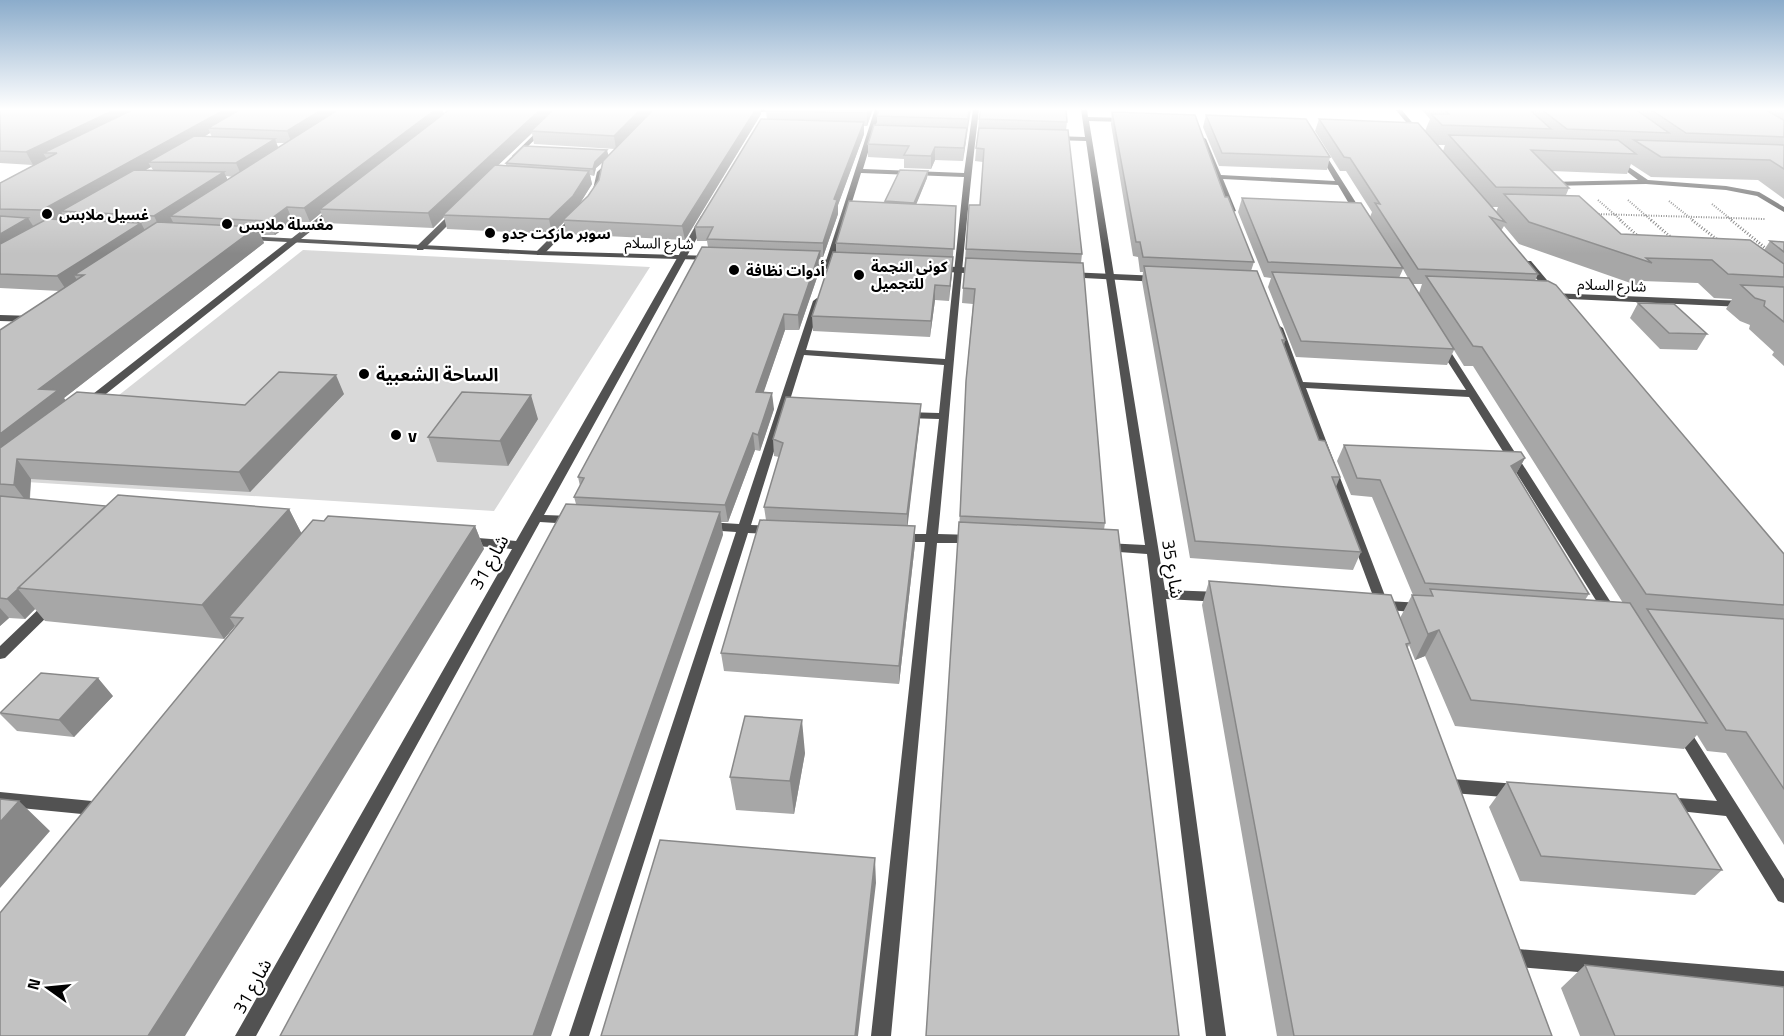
<svg xmlns="http://www.w3.org/2000/svg" width="1784" height="1036" viewBox="0 0 1784 1036" font-family="'Titillium Web','Noto Sans Arabic',sans-serif">
<style>
.green{fill:#d9d9d9}
.lines{fill:none;stroke-linecap:round;stroke-linejoin:round}
.path-far1{stroke:#747474;stroke-width:2;stroke-dasharray:1 1.5;stroke-linecap:butt}
.path{stroke:#747474;stroke-width:3;stroke-dasharray:1 2;stroke-linecap:butt}
.service{fill:#525252;fill-rule:evenodd}
.minor{fill:#525252;fill-rule:evenodd}
.tertiary{fill:#525252;fill-rule:evenodd}
.wall{fill:#a7a7a7;fill-rule:evenodd}
.shaded-wall{fill:#888}
.building{fill:#c2c2c2;stroke:#888;stroke-width:1.5}
.poi-dot{fill:#000;stroke:#fff;stroke-width:2}
.labels{text-anchor:middle;dominant-baseline:central;stroke-width:4.5;stroke-linejoin:round;paint-order:stroke}
.far-poi-label{font-size:15px;font-weight:bold;fill:#000;stroke:#fff;text-anchor:start}
.far-street-label{font-size:15px;fill:#000;stroke:#fff}
.poi-label{font-size:18px;font-weight:bold;fill:#000;stroke:#fff;text-anchor:start}
.street-label{font-size:18px;fill:#000;stroke:#fff}
</style>
<rect width="100%" height="100%" fill="#fff"/>
<!-- green -->
<path class="green" d="M303,250L650,267L494,511L10,481Z"/>
<g class="lines">
<!-- path-far1 -->
<path class="path-far1" d="M1598,200L1622,221
M1628,200L1652,221
M1669,201L1694,221
M1712,204L1733,221
M1596,214L1765,219"/>
<!-- path -->
<path class="path" d="M1620,220L1639,237
M1651,220L1674,240
M1692,220L1719,241
M1731,220L1769,251"/>
<!-- service -->
<path class="service" d="M1613,159H1617L1648,180L1726,186L1759,192L1784,207V212L1757,196L1726,190L1646,184L1548,186L1544,184L1548,182L1638,180L1613,161Z"/>
<!-- minor -->
<path class="minor" d="M560,109H566L516,158H512V156Z
M718,109H771L772,110L769,112L721,111Z
M875,109H881L863,169L964,173L973,109H979C962,250 952,393 938,534L974,535L980,539L974,543H937L891,1036H871L925,542H898L892,538L898,534H926L939,419L905,418L900,415L905,412L939,413L944,365L804,355L751,525L773,526L779,530L773,534L748,533L589,1036H569L736,532L707,530L701,526L707,522L739,524L813,301L817,298L821,301L806,350L945,359L964,177L861,173L832,267L828,270L824,267Z
M1081,109H1087L1088,117L1126,118L1129,120L1126,122L1089,121L1165,590L1221,592L1226,594L1228,597L1226,600L1221,602L1166,599L1226,1036H1206L1147,554L1105,551L1099,547L1105,543L1145,545L1086,141L1054,140L1051,138L1054,136L1085,137Z
M1395,109H1401L1420,132V134H1416Z
M1203,137L1206,139L1221,175L1335,181L1317,150L1322,149L1365,217L1358,219L1338,185L1223,179L1236,211L1229,213L1200,139Z
M609,161L614,162L604,173L598,196L591,198L597,172Z
M333,206L340,208L92,405H84L83,403L84,401Z
M453,211L460,213L423,250H417V246Z
M572,216L579,218L543,255H537V251Z
M701,216L708,218L544,515L572,516L578,520L572,524L540,522L256,1036H235L512,549L465,545L459,541L465,537L516,541Z
M1525,261H1531L1557,292V296H1551L1525,265Z
M0,315L34,316L39,319L34,322L0,321Z
M1278,325L1283,328L1303,382L1466,390L1437,345L1442,342L1445,343L1617,612L1619,615L1617,618H1607L1469,397L1306,388L1387,601L1422,603L1427,605L1429,608L1427,611L1422,613L1390,610L1384,614L1379,612L1273,328Z
M51,600L56,602L58,605L56,608L5,658L0,659V646L46,602Z
M1682,724L1687,726L1784,879V903L1778,901L1726,816L1660,809L1658,804L1660,799L1666,797L1717,801L1674,730L1677,726Z
M1452,779L1517,784L1523,786L1525,791L1523,796L1517,798L1452,793L1446,791L1444,786L1446,781Z
M0,792L92,801L98,803L100,808L98,813L92,815L0,806Z
M1518,949L1784,971V989L1518,967L1512,964L1509,958L1512,952Z"/>
<!-- tertiary -->
<path class="tertiary" d="M244,236L540,251L712,256L716,258L712,260L540,255L247,240H244Z
M804,258L844,261L848,264L844,267L801,263L800,261Z
M936,266L979,268L983,271L979,274L933,271V267Z
M1068,272L1159,276L1163,279L1159,282L1065,277L1064,275Z
M1551,293L1743,301L1747,304L1743,307L1548,298L1547,296Z"/>
</g>
<!-- wall -->
<path class="wall" d="M0,109H442L444,113L761,114L685,240L567,234L564,222L552,234L447,229L444,217L433,228L325,223L321,213L310,222H293L275,235H260L264,243L64,398L65,400L245,405L344,394L250,492L31,479L30,499L106,506L289,509L301,533L324,521L475,526L484,549L236,627L235,626L224,639L45,621L35,609L25,619L9,618L0,626V330L60,291L0,288V183L47,159L33,165L0,163ZM210,133L212,137H204ZM532,133L534,144L615,149L608,156L506,163V166L498,165ZM276,143H285L278,148ZM603,162L599,180L588,196L580,203L592,184L590,175L594,176L596,168ZM151,167L153,170H145ZM226,176L233,177L227,180Z
M873,109L867,126H864V134L838,205V214L823,257H820L821,266L799,330H785L763,393L774,409L760,451L755,450L728,522H721L723,535L576,504L574,497L580,486L578,477L708,247L707,241H697L695,227L767,119L766,111Z
M879,109H971L963,161L935,160L931,169L904,168V159L868,157V144L877,125V116Z
M1421,109H1784V199L1758,180L1651,177L1631,164L1627,174L1552,171L1569,188L1566,195L1621,234L1764,250L1770,241L1784,242V366L1772,355L1774,352L1749,329L1750,325L1740,321L1726,309L1732,299L1714,298L1698,283L1642,281L1639,286L1519,244L1504,226L1501,231L1538,274L1535,281L1784,554V845L1726,753L1707,751L1697,735L1684,749L1455,726L1425,656L1415,660L1409,645L1407,649L1552,1036H1277L1202,605L1209,581L1400,618L1412,595H1413L1372,497L1351,495L1337,461L1344,445L1525,458L1516,474L1589,594L1585,600L1623,603L1473,366H1464L1454,350L1447,365L1296,357L1268,287L1271,278L1264,277L1238,212L1242,198L1370,217L1372,212L1346,171H1340L1315,131L1319,119L1425,131L1430,119ZM1438,145H1445L1443,151ZM1491,207H1498L1496,212ZM1403,269L1408,278H1399ZM1413,284H1422L1419,293Z
M1112,112L1225,197L1254,262L1251,271L1285,340L1284,345L1319,440L1340,477L1336,487L1361,552L1353,570L1190,558L1142,281L1143,272H1140L1138,257L1133,256L1111,124Z
M1206,115L1330,157L1327,170L1219,166L1203,127Z
M979,119L1067,122L1066,130L1082,254L1081,263L1105,523L1104,530L959,532L966,381L973,304L962,303L969,205H980L983,162L975,161Z
M928,171L927,178L916,204L956,206L952,272L949,301L935,300L930,337L813,331L812,316L836,252V243L885,203V201Z
M1638,303L1707,334L1697,350L1660,349L1630,318Z
M538,419L508,466L437,462L428,437Z
M920,420L907,526H915V544L899,684L724,671L721,653L766,520L764,507L779,457L774,456L773,439Z
M113,696L74,737L17,731L0,714Z
M805,753L794,814L736,810L730,777Z
M1507,782L1722,870L1695,895L1520,881L1489,807Z
M1585,965L1784,1036H1580L1561,988Z"/>
<!-- shaded-wall -->
<path class="shaded-wall" d="M116,109H147L43,153L47,159L33,165L26,152Z
M226,109H252L208,128L210,133L160,162H148L151,167L73,212L61,211L64,217L51,224L42,210Z
M323,109H344L292,144L287,131Z
M436,109H442L445,117L320,209L321,213L310,222L304,208Z
M541,109H557L531,131L532,133L446,215H443L444,217L433,228L428,213Z
M641,109H655L616,149L614,136Z
M756,109H761V114L685,240L682,226Z
M869,109H873L867,126V113Z
M969,109H971L967,132L968,119Z
M864,122V134L838,205V214L823,257V243L834,199Z
M967,128L966,140L963,161L964,148Z
M275,139L280,152L242,177L236,163Z
M935,147V160L931,169V156Z
M607,150L609,157L596,168L594,176L593,169L595,162Z
M589,171L592,184L576,210L563,220L564,222L552,234L549,219Z
M928,171L927,178L914,210V203Z
M224,172L230,185L170,216L173,222L161,230L154,216Z
M287,207L293,222L275,235L268,221Z
M28,218L37,232L0,253V234Z
M141,223L149,238L74,275L79,283L67,291L57,276Z
M257,227L264,243L64,398L71,409L0,464V434L39,389Z
M820,251L821,266L799,330L798,315Z
M953,257L952,272L949,301L950,286Z
M935,285V300L930,337L931,321Z
M784,314L785,330L758,409L756,392Z
M336,375L344,394L250,492L239,472Z
M772,393L774,409L760,451L758,435Z
M531,395L538,419L508,466L500,441Z
M921,404L920,420L907,531V514Z
M753,433L755,450L728,522L725,505Z
M1525,458L1516,474L1511,466Z
M17,459L31,479L29,505L14,485Z
M289,509L306,542L229,617L235,626L224,639L202,605Z
M720,512L723,535L551,1036H533Z
M475,526L484,549L185,1036H148Z
M915,526V544L899,684V666Z
M18,589L35,609L25,619L7,599Z
M0,608L9,618L0,626Z
M1439,630L1425,656L1415,660L1428,634Z
M98,678L113,696L74,737L59,720Z
M802,720L805,753L794,814L790,781Z
M19,801L50,831L0,888V822Z
M875,858L876,883L858,1036H855Z"/>
<!-- building -->
<path class="building" d="M0,109H116L26,152L0,151Z
M134,109H226L42,210L0,209V183L57,153H43Z
M241,109H323L287,131L208,128Z
M339,109H436L304,208L287,207L268,221L170,216Z
M450,109H541L428,213L320,209Z
M554,109H641L614,136L531,131Z
M654,109H756L682,226L563,220L588,196L599,180L603,161Z
M767,109H869L867,113L766,111Z
M879,109H969L968,119L877,116Z
M981,109H1066L1067,122L979,119Z
M1444,109H1529L1551,129L1442,125L1431,114H1449Z
M1541,109H1635L1669,133L1567,129Z
M1650,109H1764L1784,120V137L1686,133Z
M1112,112L1195,115L1225,197H1228L1254,262L1143,257L1140,242H1136Z
M1206,115L1306,119L1330,157L1222,153Z
M761,119L864,122L834,199L837,200L823,243L707,239L713,227H695Z
M1319,119L1418,123L1505,222L1490,217L1538,274L1418,269L1375,203L1380,204L1350,158L1344,157Z
M874,125L967,128L964,148L935,147L931,156L904,155L909,146L868,144Z
M979,128L1068,130L1082,254L966,249L969,205H980L984,149L976,148Z
M1449,135L1618,140L1636,154L1531,150L1569,188L1496,187Z
M194,136L275,139L236,163L148,162Z
M1634,140L1784,145V169L1770,160L1661,157Z
M524,146L607,150L595,162L593,169L506,163Z
M495,165L589,171L573,196L549,219L443,215Z
M134,170L224,172L154,216L61,211Z
M900,170L928,171L914,203L885,201Z
M1504,194L1579,196L1621,234L1750,240L1784,264V277L1728,274L1712,260L1646,258L1652,263L1529,222Z
M1242,198L1361,203L1403,268L1268,262Z
M849,201L956,206L954,249L836,243Z
M0,216L28,218L0,234Z
M47,219L141,223L57,276L0,274V244Z
M157,222L257,227L39,389L58,390L0,434V330L84,275H74Z
M1770,241L1784,242V252Z
M702,247L820,251L798,315L784,314L756,392L772,393L758,435L753,433L725,505L574,497L584,478L578,477Z
M833,252L953,257L950,286L935,285L931,321L812,316Z
M966,258L1083,263L1105,523L960,516L966,381L975,289L963,288Z
M1144,266L1257,271L1285,340H1282L1319,440L1325,441L1340,477H1332L1361,552L1195,541Z
M1272,272L1409,278L1454,349L1301,341Z
M1426,276L1548,281L1556,285L1784,554V605L1646,594L1482,347L1473,346Z
M1741,285L1784,287V322L1764,306L1765,301L1755,298Z
M1638,303L1674,304L1707,334L1669,333Z
M279,372L336,375L239,472L17,459L14,485L0,484V448L77,392L245,405Z
M462,392L531,395L500,441L428,437Z
M786,397L921,404L907,514L764,507L783,443L773,439Z
M1344,445L1521,452L1525,458L1511,466L1589,594L1425,583L1380,480L1357,478Z
M118,495L289,509L202,605L18,588Z
M0,496L106,506L18,588H19L7,599L0,598Z
M566,504L720,512L533,1036H280Z
M328,516L475,526L148,1036H0V913L243,618L229,617L313,520L324,521Z
M760,520L915,526L899,666L721,653Z
M959,522L1118,530L1179,1036H926Z
M1209,581L1391,595L1410,643L1406,644L1552,1036H1294Z
M1430,589L1630,603L1707,723L1471,700L1439,630L1428,634L1412,595L1433,596Z
M1647,609L1784,619V789L1746,732L1726,730Z
M41,673L98,678L59,720L0,713Z
M745,716L802,720L790,781L730,777Z
M1507,782L1676,794L1722,870L1541,856Z
M0,799L19,801L0,822Z
M660,840L875,858L855,1036H601Z
M1585,965L1784,987V1036H1615Z"/>
<!-- sky -->
<linearGradient id="sky" x2="0" y2="1"><stop stop-color="#8baccb"/><stop offset="0.43" stop-color="#fff"/><stop offset="1" stop-color="#fff" stop-opacity="0"/></linearGradient>
<rect width="1784" height="254" fill="url(#sky)"/>
<!-- markers -->
<g class="poi-dot">
<circle cx="47" cy="214" r="6"/>
<circle cx="227" cy="224" r="6"/>
<circle cx="490" cy="233" r="6"/>
<circle cx="734" cy="270" r="6"/>
<circle cx="859" cy="275" r="6"/>
<circle cx="364" cy="374" r="6"/>
<circle cx="396" cy="435" r="6"/>
</g>
<g class="labels">
<!-- far-poi labels -->
<g class="far-poi-label">
<text x="59" y="214">غسيل ملابس</text>
<text x="239" y="224">مغسلة ملابس</text>
<text x="502" y="233">سوبر ماركت جدو</text>
<text x="871" y="266">كوني النجمة<tspan x="871" dy="17">للتجميل</tspan></text>
<text x="746" y="270">أدوات نظافة</text>
</g>
<!-- far-street labels -->
<g class="far-street-label">
<text transform="translate(659 243) rotate(1)">شارع السلام</text>
<text transform="translate(1612 285) rotate(2)">شارع السلام</text>
</g>
<!-- poi labels -->
<g class="poi-label">
<text x="376" y="374">الساحة الشعبية</text>
<text x="408" y="435">v</text>
</g>
<!-- street labels -->
<g class="street-label">
<text transform="translate(489 562) rotate(-61)">شارع 31</text>
<text transform="translate(1173 569) rotate(81)">شارع 35</text>
<text transform="translate(252 986) rotate(-61)">شارع 31</text>
</g>
</g>
<!-- north arrow -->
<g transform="translate(48 988) rotate(285)" stroke="#ffffff" stroke-width="4.5" paint-order="stroke">
<path d="M0-4.5L10 22L0 15L-10 22Z" fill="#000000"/>
<text y="-9" font-size="16" font-weight="bold" text-anchor="middle" fill="#000000">N</text>
</g>
</svg>
